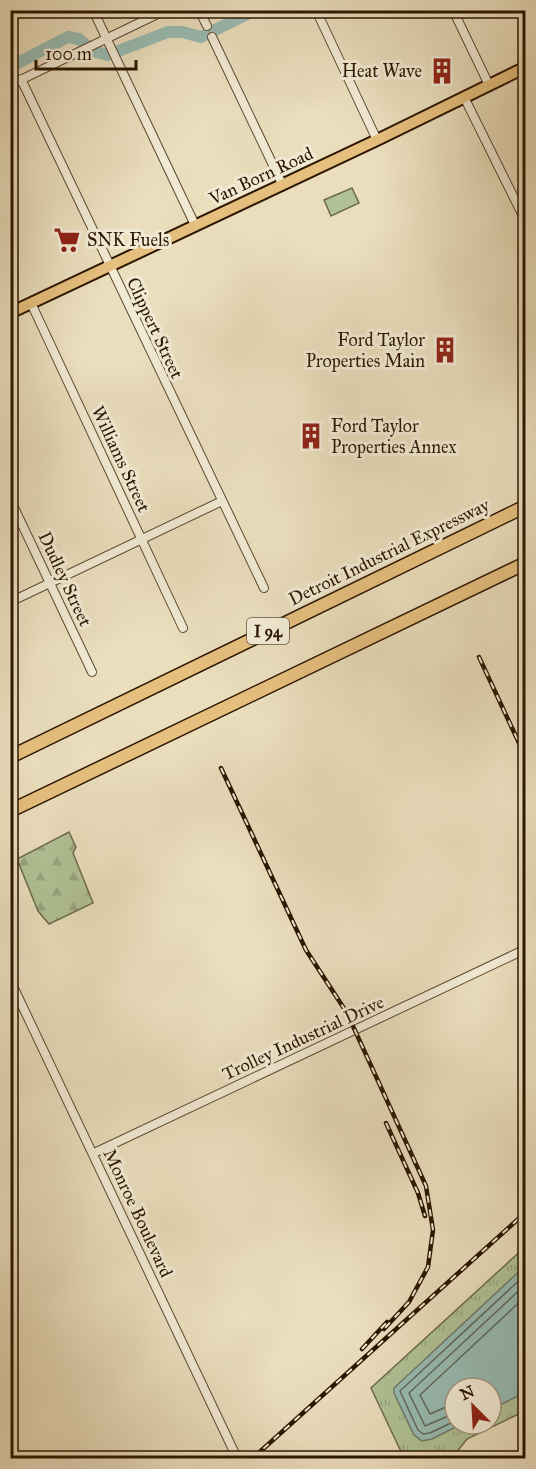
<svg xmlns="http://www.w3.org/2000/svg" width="536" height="1469" viewBox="0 0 536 1469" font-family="'IM FELL Great Primer',serif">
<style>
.grass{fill:url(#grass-tufts);stroke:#6e6c4b;stroke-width:1.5;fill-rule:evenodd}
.forest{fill:url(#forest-firs);stroke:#6e6c4b;stroke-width:1.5}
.pitch{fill:#b0c296;stroke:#6e6c4b;stroke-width:1.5}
.water{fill:#98bcb3;stroke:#6d7a6b;stroke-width:1.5}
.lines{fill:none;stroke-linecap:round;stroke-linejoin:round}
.shore{stroke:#62695a;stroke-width:1.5}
.river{stroke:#98bcb3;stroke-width:12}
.minor-casing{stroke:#5c482f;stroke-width:10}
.major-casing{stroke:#2c1600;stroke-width:14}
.highway-casing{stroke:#2c1600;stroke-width:15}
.minor{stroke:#f1ead4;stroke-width:8}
.major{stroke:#e5bf7e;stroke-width:10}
.highway{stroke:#e5bf7e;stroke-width:12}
.rail-casing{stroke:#2c1600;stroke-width:4.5}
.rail{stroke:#f1ead4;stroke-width:2;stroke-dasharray:7;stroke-linecap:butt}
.labels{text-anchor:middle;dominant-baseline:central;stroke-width:6;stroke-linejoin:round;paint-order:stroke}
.shield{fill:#f1ead4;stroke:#675640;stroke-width:1.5}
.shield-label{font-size:16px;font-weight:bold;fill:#2c1600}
.poi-label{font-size:18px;fill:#2c1600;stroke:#f1ead4;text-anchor:end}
.street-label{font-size:18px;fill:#2c1600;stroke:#f1ead4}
</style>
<defs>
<pattern id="grass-tufts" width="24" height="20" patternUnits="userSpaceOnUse" patternTransform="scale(1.5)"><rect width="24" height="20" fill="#b0c296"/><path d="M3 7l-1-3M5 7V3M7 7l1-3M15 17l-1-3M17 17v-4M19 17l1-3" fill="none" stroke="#98a680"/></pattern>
<pattern id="forest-firs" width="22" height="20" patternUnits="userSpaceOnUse" patternTransform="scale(1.5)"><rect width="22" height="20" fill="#b0c296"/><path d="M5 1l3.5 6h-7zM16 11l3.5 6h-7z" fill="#98a680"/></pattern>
</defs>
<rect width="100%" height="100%" fill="#eadebd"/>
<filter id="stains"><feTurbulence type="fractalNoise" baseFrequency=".00333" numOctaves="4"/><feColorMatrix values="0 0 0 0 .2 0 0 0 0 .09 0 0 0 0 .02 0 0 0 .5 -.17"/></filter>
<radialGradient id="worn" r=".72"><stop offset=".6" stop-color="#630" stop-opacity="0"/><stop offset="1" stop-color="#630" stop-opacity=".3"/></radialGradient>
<!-- grass -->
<path class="grass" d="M525,1247V1411L467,1439L452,1458H404L371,1388ZM455,1388H491V1424H455Z"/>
<!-- forest -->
<path class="forest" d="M69,832L76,847L73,853L93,903L49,924L38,911L17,859Z"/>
<!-- pitch -->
<path class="pitch" d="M352,188L359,203L331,216L324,200Z"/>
<!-- water -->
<path class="water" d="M525,1266V1392L491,1410V1388H455V1424H462L432,1439L422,1441L414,1435L394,1393V1388Z"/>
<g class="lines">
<!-- shore -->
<path class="shore" d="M455,1403L430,1414L420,1395L526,1296
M455,1413L425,1426L409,1393L526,1284
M455,1421L430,1433L423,1434L418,1430L400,1391L526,1274"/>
<!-- river -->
<path class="river" d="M10,67L68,37L79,39L93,51L108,55L168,32H182L201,37L255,10"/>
<!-- minor casing -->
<g class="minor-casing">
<path id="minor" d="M93,10L195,225
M199,10L207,26
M316,10L377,140
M453,10L489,85
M212,37L282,184
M21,79L264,588
M10,85L166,10
M464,97L526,222
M10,297L17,310
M31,303L183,628
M10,499L92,672
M10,602L222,501
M10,980L237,1458
M94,1153L526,949"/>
</g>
<!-- major casing -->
<g class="major-casing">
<path id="major" d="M10,313L377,140L526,67"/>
</g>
<!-- highway casing -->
<g class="highway-casing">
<path id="highway" d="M10,757L526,506
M10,811L526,563"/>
</g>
<!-- minor -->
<use href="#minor" class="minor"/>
<!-- major -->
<use href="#major" class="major"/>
<!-- highway -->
<use href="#highway" class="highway"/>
<!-- rail casing -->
<g class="rail-casing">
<path id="rail" d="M479,657L526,758
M221,768L306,950L347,1013L426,1186L433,1230L428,1267L409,1302L384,1329
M386,1123L418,1193L425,1216
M362,1349L387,1322
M253,1458L526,1212"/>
</g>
<!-- rail -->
<use href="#rail" class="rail"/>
</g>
<!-- icons -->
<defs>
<g id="building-bare" transform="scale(2.07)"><path d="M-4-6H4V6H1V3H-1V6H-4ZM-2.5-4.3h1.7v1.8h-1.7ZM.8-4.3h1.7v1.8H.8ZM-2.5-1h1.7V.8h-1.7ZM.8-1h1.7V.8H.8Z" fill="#8f2418" stroke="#f1ead4" stroke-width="2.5" paint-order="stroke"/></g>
<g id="supermarket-bare" transform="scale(2.07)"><path d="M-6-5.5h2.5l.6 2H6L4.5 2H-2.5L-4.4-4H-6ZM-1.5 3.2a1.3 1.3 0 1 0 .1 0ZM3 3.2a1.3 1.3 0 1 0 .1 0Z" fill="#8f2418" stroke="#f1ead4" stroke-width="2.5" paint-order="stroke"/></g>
</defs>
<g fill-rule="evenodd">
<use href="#building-bare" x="442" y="71"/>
<use href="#supermarket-bare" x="67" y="240"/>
<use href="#building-bare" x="445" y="350"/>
<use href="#building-bare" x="311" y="436"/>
</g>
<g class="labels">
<!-- shield labels -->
<rect class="shield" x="247" y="618" width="42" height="26" rx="4.5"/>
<g class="shield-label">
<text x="268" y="631">I 94</text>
</g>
<!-- poi labels -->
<g class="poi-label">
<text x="422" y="71">Heat Wave</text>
<text x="87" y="240" text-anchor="start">SNK Fuels</text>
<text x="425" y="340">Ford Taylor<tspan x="425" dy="21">Properties Main</tspan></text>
<text x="331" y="426" text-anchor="start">Ford Taylor<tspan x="331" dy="21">Properties Annex</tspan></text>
</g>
<!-- street labels -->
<g class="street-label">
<text transform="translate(261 176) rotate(-25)">Van Born Road</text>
<text transform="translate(155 328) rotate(65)">Clippert Street</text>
<text transform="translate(121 459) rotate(65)">Williams Street</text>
<text transform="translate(389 552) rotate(-26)">Detroit Industrial Expressway</text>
<text transform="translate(65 579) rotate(65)">Dudley Street</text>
<text transform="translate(303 1038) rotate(-25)">Trolley Industrial Drive</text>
<text transform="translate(138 1213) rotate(65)">Monroe Boulevard</text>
</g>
</g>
<!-- margin -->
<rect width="536" height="1469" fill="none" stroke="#eadebd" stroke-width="36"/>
<rect x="12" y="12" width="512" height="1445" fill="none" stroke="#2c1600" stroke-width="3"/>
<rect x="18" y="18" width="500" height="1433" fill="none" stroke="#2c1600" stroke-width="1.5"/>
<!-- north arrow -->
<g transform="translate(473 1406) rotate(336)"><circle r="28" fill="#f1ead4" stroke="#a2957f" stroke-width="1.5"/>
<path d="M0-4.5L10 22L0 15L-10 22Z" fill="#8f2418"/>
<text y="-9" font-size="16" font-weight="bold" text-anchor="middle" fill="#2c1600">N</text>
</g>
<!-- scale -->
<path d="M36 60v9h100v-9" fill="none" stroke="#2c1600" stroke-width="3"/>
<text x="45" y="60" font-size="18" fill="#2c1600" stroke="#f1ead4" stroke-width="4.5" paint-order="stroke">100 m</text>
<rect width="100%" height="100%" filter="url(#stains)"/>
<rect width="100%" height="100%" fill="url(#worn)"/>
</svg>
